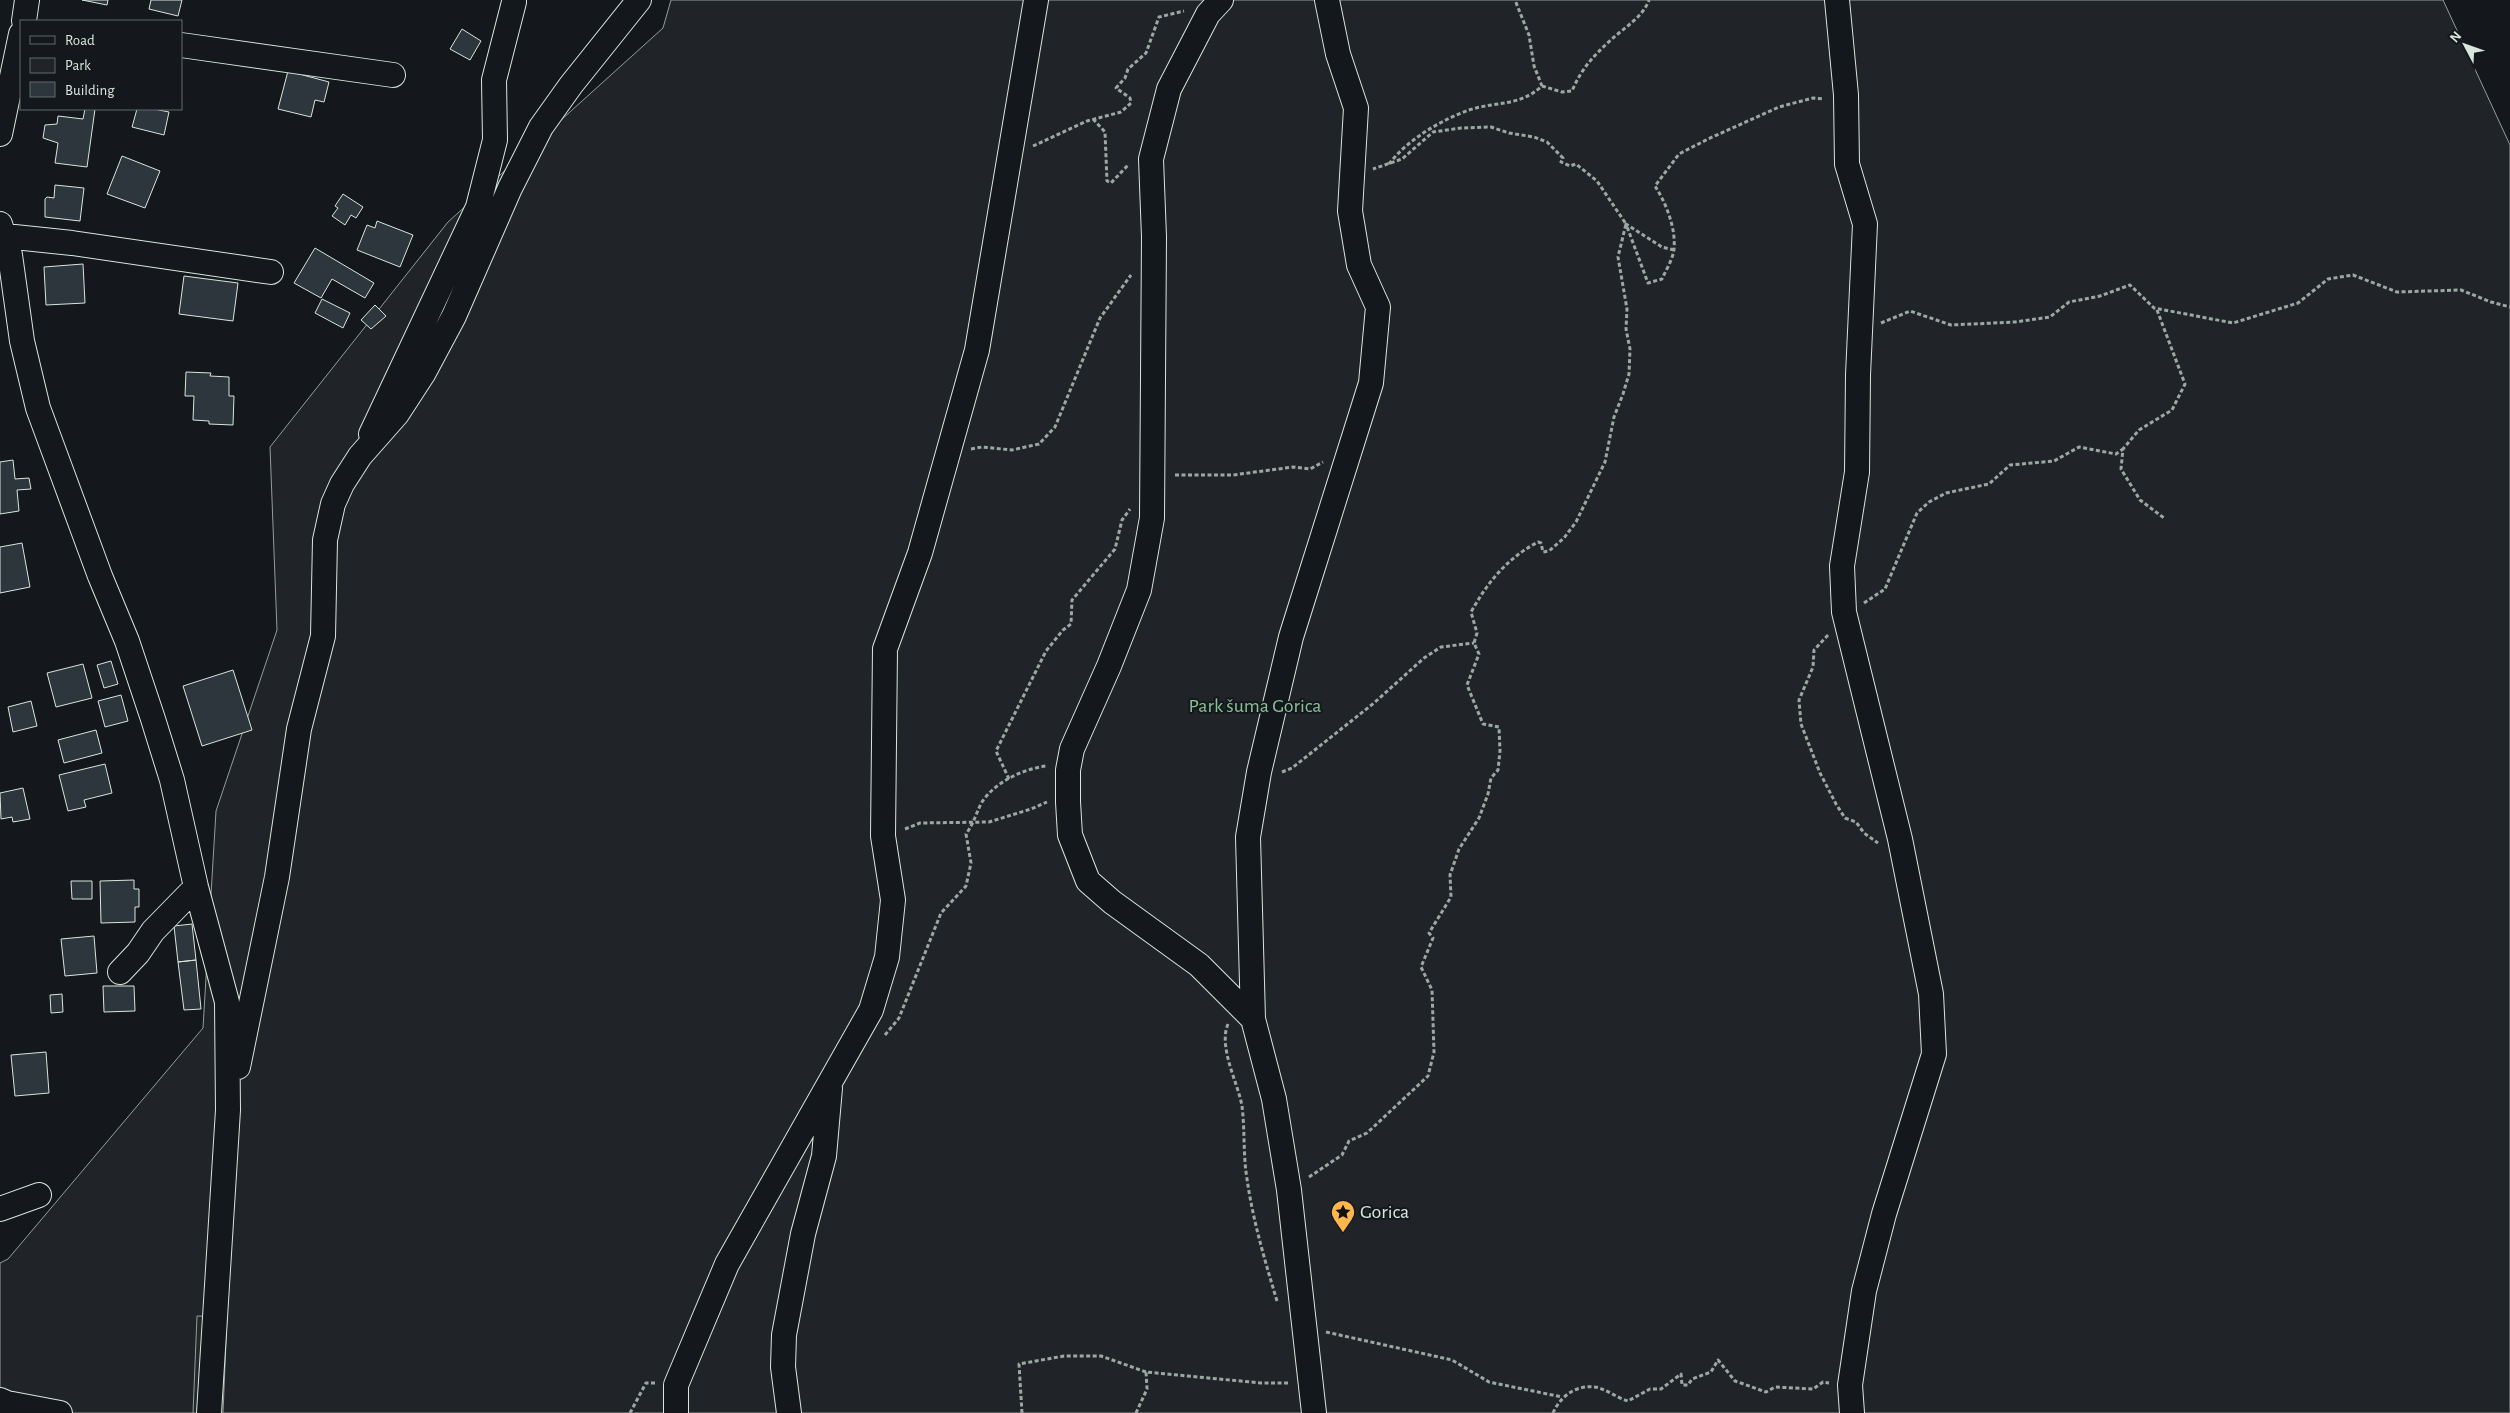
<svg xmlns="http://www.w3.org/2000/svg" width="2510" height="1413" viewBox="0 0 2510 1413" font-family="'Alegreya Sans',sans-serif">
<style>
.green{fill:#202428;stroke:#939e99}
.parking{fill:#24282b;stroke:#939e99}
.building{fill:#2c363c;stroke:#d8e6dc}
.lines{fill:none;stroke-linecap:round;stroke-linejoin:round}
.minor-casing{stroke:#d8e6dc;stroke-width:26}
.path{stroke:#9da8a2;stroke-width:3;stroke-dasharray:4 2.5;stroke-linecap:butt}
.minor{stroke:#14181c;stroke-width:24}
.labels{text-anchor:middle;dominant-baseline:central;stroke-width:4;stroke-linejoin:round;paint-order:stroke}
.park-label{font-size:20px;fill:#8ac095;stroke:#14181c}
.poi-label{font-size:20px;fill:#d8e6dc;stroke:#14181c;text-anchor:start}
</style>
<rect width="100%" height="100%" fill="#14181c"/>
<!-- green -->
<path class="green" d="M671,0H2443L2510,145V1413H0V1263L8,1259L203,1028L216,811L277,630L270,447L448,222L663,28Z"/>
<!-- parking -->
<path class="parking" d="M197,1316L227,1317L223,1413H193Z"/>
<!-- building -->
<path class="building" d="M82,0H108L107,5Z
M151,0H182L178,16L149,9Z
M462,29L481,41L470,60L450,49Z
M288,71L329,82L324,102L315,100L311,117L278,109Z
M85,109H95L87,167L55,163L58,143L43,138L45,125L57,124L58,116L83,119Z
M137,109H154L169,112L164,135L132,127Z
M122,156L160,171L145,208L107,194Z
M55,185L84,188L80,221L45,217V199L47,197L54,198Z
M343,194L363,207L356,218L351,215L345,225L332,216L338,208L335,206Z
M377,221L413,235L400,267L357,250L367,225L375,228Z
M315,248L374,283L365,298L332,279L321,298L294,283Z
M83,264L85,303L46,305L44,267Z
M184,276L238,283L233,321L179,314Z
M322,299L350,313L343,328L315,313Z
M375,305L386,316L371,329L361,320Z
M186,372L211,373L210,376L229,377V396H234L233,425L209,424V421L193,420L194,396H185Z
M13,460L15,479L29,478L31,489L17,490L19,511L0,514V462Z
M22,543L30,587L0,593V547Z
M111,661L118,684L104,688L97,665Z
M83,664L92,698L56,707L47,673Z
M233,670L252,730L202,746L183,686Z
M121,695L128,721L105,727L98,701Z
M31,701L37,726L13,732L8,707Z
M96,730L102,753L64,763L58,740Z
M105,764L112,793L84,800L86,807L68,811L59,775Z
M23,788L30,819L13,822L12,817L1,819L0,793Z
M134,880V889H139V907H135V922L101,923L100,881Z
M71,881H92V899H72Z
M192,924L196,960L178,962L174,926Z
M94,936L97,973L65,976L61,939Z
M196,960L201,1009L184,1010L178,962Z
M103,986H134L135,1011L104,1012Z
M62,994L63,1012L51,1013L50,995Z
M46,1052L49,1093L15,1096L11,1055Z"/>
<g class="lines">
<!-- minor casing -->
<g class="minor-casing">
<path id="minor" d="M1221,0L1208,14L1169,89L1151,159L1154,237L1152,518L1139,590L1109,666L1072,749L1068,770V802L1070,835L1088,881L1112,902L1199,965L1253,1019
M1837,0L1846,95L1847,164L1865,224L1858,375L1857,472L1842,566L1844,612L1900,839L1931,994L1934,1054L1884,1214L1864,1291L1850,1385L1852,1413
M24,21L27,0
M181,45L393,75
M0,134L21,34
M0,224L10,255L22,341L38,408L100,576L127,641L153,719L172,780L196,887L227,1002L228,1110L209,1413
M5,236L72,243L271,272
M371,434L478,207L495,140L494,80L514,2
M120,972L138,953L153,931L196,887
M238,1067L277,877L299,729L323,636L325,540L333,504L342,484L360,456L397,414L423,374L454,316L510,188L541,127L571,85L639,0
M0,1209L39,1195
M0,1400L7,1403L60,1413
M676,1413V1385L727,1264L871,1010L887,957L893,900L883,836L885,649L920,553L977,350L1036,0
M789,1413L783,1367L784,1335L803,1234L824,1156L830,1088
M1314,1413L1289,1190L1274,1099L1253,1019L1248,837L1259,772L1291,637L1371,383L1378,307L1359,265L1350,211L1356,108L1338,54L1327,0"/>
</g>
<!-- path -->
<path class="path" d="M1542,86L1562,92L1572,91C1581,69 1595,54 1612,39C1625,27 1643,17 1649,0
M1093,119L1105,132L1107,181L1111,183L1129,164
M1033,146L1087,121L1121,112L1131,103L1130,98L1116,88L1125,78L1128,69L1146,53L1159,17L1184,11
M1389,164C1407,140 1441,120 1469,110C1496,101 1519,107 1542,86L1534,66L1529,35L1515,0
M1674,250L1662,247L1626,224L1648,283L1662,279C1666,270 1673,259 1674,249C1676,228 1666,203 1655,186L1679,154L1708,139L1779,107L1813,98L1824,99
M2157,310L2185,384L2172,410L2139,430L2123,449L2121,469L2140,500L2164,518
M1881,323L1910,311L1951,325L2015,322L2050,317L2069,302L2100,296L2130,285L2154,308L2233,323L2298,303L2328,279L2353,275L2397,292L2461,290L2491,302L2510,307
M971,449L982,447L1012,450L1039,444L1055,427L1100,318L1131,275
M1175,475H1233L1293,467L1310,469L1323,462
M1864,603L1885,589L1917,513L1929,502L1946,493L1989,484L2010,465L2054,461L2079,447L2116,454L2123,449
M1828,635L1814,650L1813,667L1799,700L1801,724L1820,773L1836,804L1845,818L1856,822L1864,833L1878,843
M1282,772L1292,768L1374,703L1424,658L1441,647L1474,643
M1009,779L996,751L1046,651L1063,630L1071,624L1072,600L1115,549L1122,520L1130,509
M905,829L920,823L989,822L1031,809L1047,802
M1228,1024C1218,1047 1238,1083 1242,1106C1245,1130 1243,1155 1247,1179C1253,1221 1265,1261 1277,1301
M885,1035L899,1018L941,913L966,886L971,863L966,834C974,823 976,813 982,802C995,782 1023,769 1046,766
M1309,1177L1342,1155L1349,1141L1367,1133L1428,1076L1434,1052L1432,990L1421,967L1433,938L1429,933L1451,897L1450,875L1459,849L1479,818L1488,794L1491,778L1498,770L1500,751L1499,727L1483,724L1467,685L1479,654L1474,643L1477,633L1471,612C1488,582 1506,559 1538,542L1541,543L1543,552L1549,551L1564,538L1576,522L1605,462L1614,417L1623,394L1629,374L1630,349L1626,329L1627,309L1618,257L1626,224L1597,181L1576,164L1570,166L1561,162L1563,158L1547,142L1534,137L1509,133L1491,127L1461,128L1433,132L1402,159L1373,169
M1326,1332L1452,1360L1489,1382L1562,1397
M630,1413L646,1383H655
M1022,1413L1019,1364L1064,1356H1101L1146,1372
M1136,1413L1147,1389L1146,1372L1261,1383H1289
M1553,1413C1560,1397 1575,1385 1594,1387C1603,1387 1617,1398 1628,1401L1650,1389H1661L1681,1374L1682,1385H1688L1692,1379L1711,1372L1718,1360L1735,1381L1766,1392L1775,1387L1813,1389L1823,1382L1829,1383"/>
<!-- minor -->
<use href="#minor" class="minor"/>
</g>
<!-- icons -->
<defs>
<g id="sight-pin" transform="scale(1.25)"><path d="M0 17L-7.5 6A9.5 9.5 0 1 1 7.5 6Z" fill="#ffb74d" stroke="#14181c"/><path d="M0-6L1.8-2.2L6-1.7L2.9 1.2L3.7 5.4L0 3.3L-3.7 5.4L-2.9 1.2L-6-1.7L-1.8-2.2Z" fill="#111"/></g>
</defs>
<g fill-rule="evenodd">
<use href="#sight-pin" x="1343" y="1212"/>
</g>
<g class="labels">
<!-- park labels -->
<g class="park-label">
<text x="1255" y="706">Park šuma Gorica</text>
</g>
<!-- poi labels -->
<g class="poi-label">
<text x="1360" y="1212">Gorica</text>
</g>
</g>
<!-- legend -->
<rect x="20" y="20" width="162" height="90" fill="#14181c" stroke="#626a69"/>
<rect x="30" y="36" width="25" height="8" fill="#14181c" stroke="#626a69"/>
<text x="65" y="45" font-size="15" fill="#d8e6dc">Road</text>
<rect x="30" y="58" width="25" height="15" fill="#202428" stroke="#626a69"/>
<text x="65" y="70" font-size="15" fill="#d8e6dc">Park</text>
<rect x="30" y="82" width="25" height="15" fill="#2c363c" stroke="#626a69"/>
<text x="65" y="95" font-size="15" fill="#d8e6dc">Building</text>
<!-- north arrow -->
<g transform="translate(2465 45) rotate(311)" stroke="#14181c" stroke-width="4" paint-order="stroke">
<path d="M0-4L9 19L0 12L-9 19Z" fill="#d8e6dc"/>
<text y="-8" font-size="14" font-weight="bold" text-anchor="middle" fill="#d8e6dc">N</text>
</g>
</svg>
